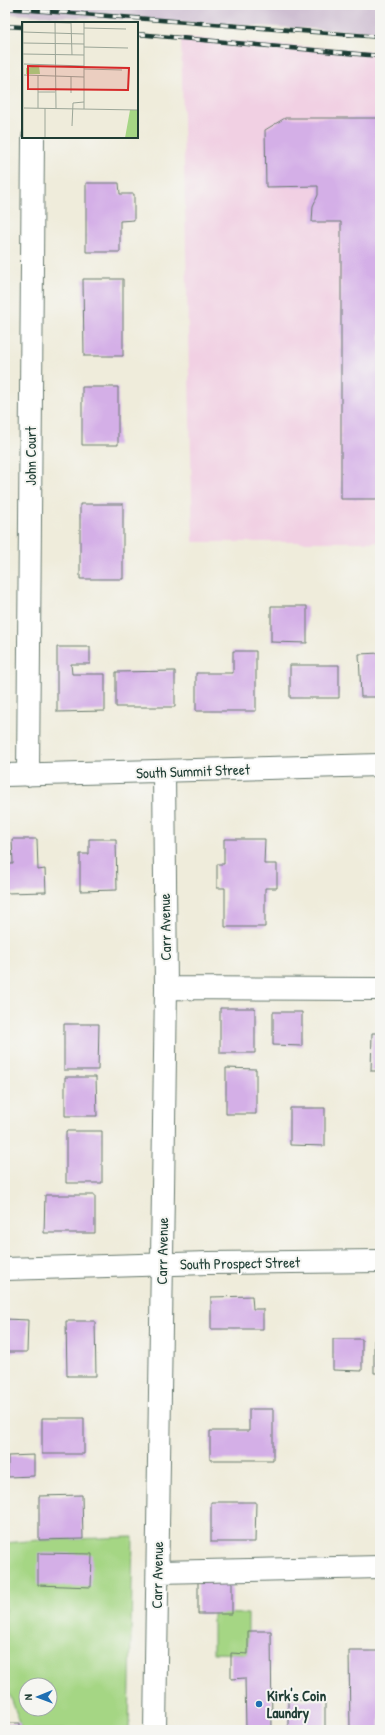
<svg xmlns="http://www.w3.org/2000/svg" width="385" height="1735" viewBox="0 0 385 1735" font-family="'Patrick Hand',sans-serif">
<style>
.built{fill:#f1d0e3}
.industrial{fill:#cebed1}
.green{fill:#a5d684;stroke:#628a5c;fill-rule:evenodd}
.building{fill:#d4afe7}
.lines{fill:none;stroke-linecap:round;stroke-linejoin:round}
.minor-casing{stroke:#687a6e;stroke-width:24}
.minor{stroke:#fff;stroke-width:22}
.rail-casing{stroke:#1f3d34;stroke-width:4.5}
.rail{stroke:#f6f6f2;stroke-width:3;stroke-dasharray:9;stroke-linecap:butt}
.poi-dot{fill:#1f6fb2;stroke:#f6f6f2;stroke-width:1.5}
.labels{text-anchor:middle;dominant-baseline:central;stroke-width:4;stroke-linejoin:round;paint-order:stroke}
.street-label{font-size:15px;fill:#1f3d34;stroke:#f6f6f2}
.poi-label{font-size:15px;font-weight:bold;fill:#1f3d34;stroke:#f6f6f2;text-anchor:start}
.inset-road{fill:none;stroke:#9ca698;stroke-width:1}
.view{fill:#d62828;fill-opacity:0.15;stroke:#d62828;stroke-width:2}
.inset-edge{fill:none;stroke:#1f3d34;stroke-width:2}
</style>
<rect width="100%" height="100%" fill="#f6f6f2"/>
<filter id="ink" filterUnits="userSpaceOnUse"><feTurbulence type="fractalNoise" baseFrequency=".025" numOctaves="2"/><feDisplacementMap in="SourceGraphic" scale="8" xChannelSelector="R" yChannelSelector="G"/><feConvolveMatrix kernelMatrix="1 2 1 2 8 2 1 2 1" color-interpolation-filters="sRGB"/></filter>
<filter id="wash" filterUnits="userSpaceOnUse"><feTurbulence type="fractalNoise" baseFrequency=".012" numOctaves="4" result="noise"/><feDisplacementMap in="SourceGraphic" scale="16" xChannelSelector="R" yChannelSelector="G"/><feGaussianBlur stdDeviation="0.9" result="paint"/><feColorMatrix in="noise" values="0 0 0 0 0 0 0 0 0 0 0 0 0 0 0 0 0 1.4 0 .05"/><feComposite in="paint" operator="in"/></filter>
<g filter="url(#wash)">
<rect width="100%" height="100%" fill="#efecdb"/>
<!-- built -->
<path class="built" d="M181,37L380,52V542H193Z"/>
<!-- industrial -->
<path class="industrial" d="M5,5H380V32L5,14Z"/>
<!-- green -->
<path class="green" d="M133,1537L129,1730H20V1723L5,1682V1543L39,1540ZM26,1685H50V1709H26Z
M213,1613L248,1614V1654L213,1653Z"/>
<g id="blocks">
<!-- building -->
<path class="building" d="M285,118H380V499H341V222H312L313,206L318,195V186L266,187L265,130Z
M86,183H119L120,194H134V220L120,221V252H86Z
M83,279H123V356H84Z
M82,387H118V445H82Z
M80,504H123V579H80Z
M271,606H307V643L271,642Z
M57,647H90V664H71L72,674H105V711L57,712Z
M233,651H256V711H196V673H233Z
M380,653V697H361L359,654Z
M290,665H339V698H290Z
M175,671V707H116V672Z
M12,839H37L38,870L45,869L46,892L6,893L5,864H13Z
M89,839H116L117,890L80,891V854H89Z
M224,839H265L264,864H277V888H265V927H225V888H217V864H224Z
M220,1008H255V1053H220Z
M273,1012H302V1046L273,1045Z
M64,1024H99L98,1070H64Z
M372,1033H380V1071H371Z
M226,1068L256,1069V1114H226Z
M65,1077H96L97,1116H65Z
M290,1108H325V1146L290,1145Z
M66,1131H102V1183H66Z
M45,1195H95V1233H44Z
M252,1296L253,1309H263V1329H211V1297Z
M5,1319L28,1320L27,1352H5Z
M66,1321H95L96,1376H67Z
M333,1339H362V1371L333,1370Z
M374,1340H380V1373H374Z
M249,1409H273V1460H210V1431H249Z
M42,1418H84V1454H42Z
M34,1455V1476L8,1477V1456Z
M82,1495L83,1539L39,1540V1496Z
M211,1502H256L255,1542H211Z
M38,1553L92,1554L91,1587L38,1585Z
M198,1574H232V1614H198Z
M248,1631H271L272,1730H246L245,1678L231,1679V1653L248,1654Z
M349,1651H380V1730H350Z
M288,1700H325V1730H288Z
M5,1723H20V1730H5Z"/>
</g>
</g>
<g filter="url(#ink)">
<use href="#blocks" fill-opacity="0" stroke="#687a6e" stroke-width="1"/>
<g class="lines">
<!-- minor casing -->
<g class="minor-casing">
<path id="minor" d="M5,775L380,765
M28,775L33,137
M166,988L380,989
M5,1269L208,1263L380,1261
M158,1572L380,1567
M155,1730L166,988L164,771"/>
</g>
<!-- minor -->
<use href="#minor" class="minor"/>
<!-- rail casing -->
<g class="rail-casing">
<path id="rail" d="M5,8L380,37
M5,26L23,27
M137,34L380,56"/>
</g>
<!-- rail -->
<use href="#rail" class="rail"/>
</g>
</g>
<!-- markers -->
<circle class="poi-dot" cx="259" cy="1704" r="4"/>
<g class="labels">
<!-- street labels -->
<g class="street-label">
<text transform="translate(30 456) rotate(-90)">John Court</text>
<text transform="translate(193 771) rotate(-2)">South Summit Street</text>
<text transform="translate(165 927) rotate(-91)">Carr Avenue</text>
<text transform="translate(162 1251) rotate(-89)">Carr Avenue</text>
<text transform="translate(240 1263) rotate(-1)">South Prospect Street</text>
<text transform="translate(157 1575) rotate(-89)">Carr Avenue</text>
</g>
<!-- poi labels -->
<g class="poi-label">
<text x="267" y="1695">Kirk's Coin<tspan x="267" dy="17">Laundry</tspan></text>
</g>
</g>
<!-- overview -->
<g transform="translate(22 22)">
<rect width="116" height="116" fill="#efecdb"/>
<path d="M17,44L18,52H4V46ZM108,88H116V116H103Z" fill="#a5d684"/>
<path class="inset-road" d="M14,0L49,1M33,0L34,86M62,0V87M49,1L50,33M62,6L104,7M1,10L62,12M1,21L62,22M62,25L106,26M1,32L62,33M2,42L62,44M62,47L100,48M2,53L62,55M16,70H33M49,71V55M2,86L116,88M16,86V54M23,86V116M50,104L51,81L62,80M1,116V0"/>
<path class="view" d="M6,44L107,46L106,68L6,67Z"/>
<rect width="116" height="116" class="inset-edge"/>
</g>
<!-- margin -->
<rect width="385" height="1735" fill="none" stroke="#f6f6f2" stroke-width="20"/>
<!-- north arrow -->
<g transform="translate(38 1697) rotate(269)"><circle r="19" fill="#f6f6f2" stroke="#a0aca6"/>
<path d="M0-3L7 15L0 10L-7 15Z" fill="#1f6fb2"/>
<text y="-6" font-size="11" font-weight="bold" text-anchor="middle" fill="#1f3d34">N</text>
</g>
</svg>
